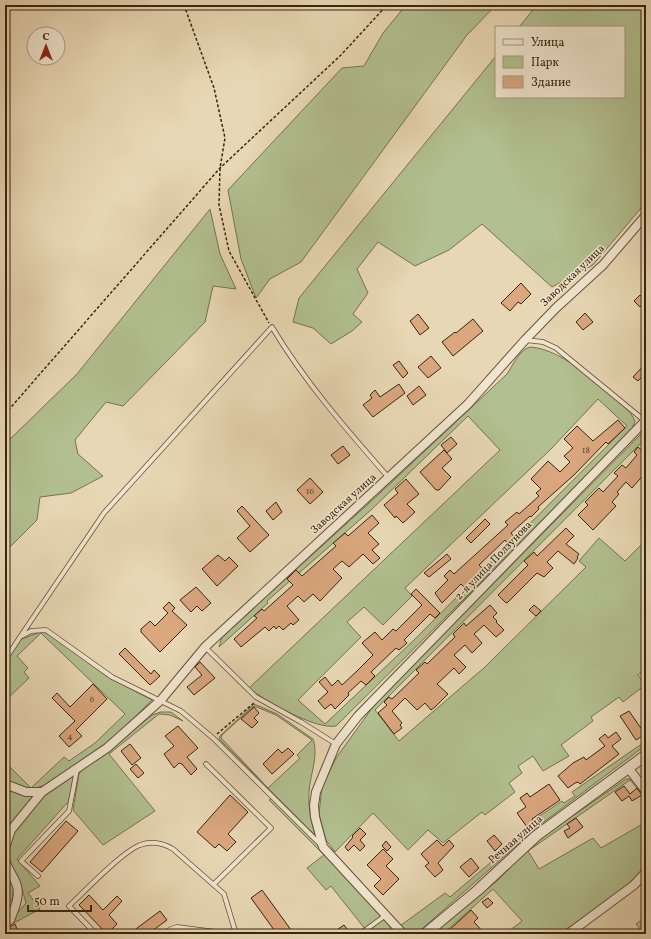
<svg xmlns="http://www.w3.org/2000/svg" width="651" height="939" viewBox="0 0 651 939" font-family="Vollkorn,serif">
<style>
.green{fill:#b2bf90;stroke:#767250;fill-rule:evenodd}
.building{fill:#daa77f;stroke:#392510}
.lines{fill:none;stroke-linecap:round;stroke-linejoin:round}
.service-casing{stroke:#655239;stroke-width:5.5}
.minor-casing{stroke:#655239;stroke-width:10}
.tertiary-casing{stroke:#655239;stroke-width:12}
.path{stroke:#392510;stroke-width:1.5;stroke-dasharray:3 2;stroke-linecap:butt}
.service{stroke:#f0e5ce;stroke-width:4}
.minor{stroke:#f0e5ce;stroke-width:8}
.tertiary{stroke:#f0e5ce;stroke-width:10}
.labels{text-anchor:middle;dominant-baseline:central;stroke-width:3;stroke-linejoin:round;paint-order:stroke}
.number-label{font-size:9px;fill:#61462c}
.street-label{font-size:11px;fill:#392510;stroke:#f0e5ce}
</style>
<rect width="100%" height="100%" fill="#e8d7b4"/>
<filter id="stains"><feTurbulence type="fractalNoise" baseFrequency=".005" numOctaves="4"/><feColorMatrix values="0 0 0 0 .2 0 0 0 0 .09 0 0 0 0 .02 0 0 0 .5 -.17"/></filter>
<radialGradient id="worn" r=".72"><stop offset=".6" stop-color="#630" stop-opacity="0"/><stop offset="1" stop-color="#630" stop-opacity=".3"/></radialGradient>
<!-- green -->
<path class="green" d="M406,5H496L467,35L301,262L270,279L256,298L241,259L228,190L342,68L364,66L383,33Z
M537,5H646V202L593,265L552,287L482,224L449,250L415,266L378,242L357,269L368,293L353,314L362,322L352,331L331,344L313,328L293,322L299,298L496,56V97H624V27H519Z
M210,209L220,254L236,289L213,286L205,322L123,406L106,402L75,440L78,454L103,476L71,493L40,497L37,520L5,552V444L77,374Z
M530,347C565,349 604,390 630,412L635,421L632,429L469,594L336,726C316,730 265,701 249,688L500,450L468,416L371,510L267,601L268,603L219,647L222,637L379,494L507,374C513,365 519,350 530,347ZM598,399L627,426L413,641L325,724L298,700L361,637L347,622L364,607L383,625L412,596L405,588L551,449Z
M646,429V438L375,710L399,741L485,667L586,567L579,561L599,538L625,561L646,540V668L638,675L645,685L623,702L619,697L591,717L593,721L561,745L569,756L543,771L533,756L518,766L522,773L509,783L515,792L485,815L482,812L443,843L428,830L408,850L373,813L335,852L326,840L319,814L322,787L336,758L378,700Z
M43,631L78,654L106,676L152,700C128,724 62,789 28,789C21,789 12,784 5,782V762L31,788L64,757L69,761L95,743L125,714L41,633L17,656L28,668L24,672L29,678L5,701V665L16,645L22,639Z
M254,704L277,714L313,739C319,755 310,775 309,792C308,807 311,821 315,835L219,739L220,736ZM254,706L276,715L312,740L297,755L300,758L268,788L221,738L222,735Z
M161,712H171L183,721L170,715L159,714L109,754L155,811L103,845L73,810L79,774L82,769L107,753L152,715Z
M646,741V745L541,824L416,934H408L400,926L445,893L450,897L537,823L535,819L562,801L564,803L575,796L572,792Z
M74,774L68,804L67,803L17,859L40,886L28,893L40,909L12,924L13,918L26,903L21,885L7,860L8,845L14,832L46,792Z
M626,779H632L646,796V798L630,780L528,851L539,869L593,838L601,848L646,822V868L615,896L559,934H505L522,921L493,889L443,934H433L498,880L535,842Z
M5,789L21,795H37L10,826L5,835Z
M272,798L326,853L394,931L389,934H369L331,886L326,890L307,868L324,855L269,800Z
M5,870L14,886L12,900L7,904L5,902Z
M646,916V934H634L640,929L636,924Z"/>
<!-- building -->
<path class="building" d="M521,283L531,294L521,304L518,302L510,311L501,303Z
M640,295L646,300L640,307L634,301Z
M585,313L593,322L583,330L576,322Z
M418,314L429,328L420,335L410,321Z
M473,319L483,331L453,356L442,342L455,332L456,333Z
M431,356L441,368L428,378L418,367Z
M399,361L408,373L403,378L393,365Z
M646,363V372L638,381L633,377Z
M399,384L405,393L373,417L363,405L372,398L370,395L375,390L380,397Z
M419,386L426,395L413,405L407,396Z
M618,420L625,428L608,444L606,442L574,475L538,507L539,509L531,517L530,516L511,533L515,538L508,544L505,540L479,565L483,569L465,588L461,584L442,603L435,593L448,580L444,576L450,570L454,574L508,525L505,522L517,512L519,514L539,496L536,493L541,489L531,479L548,461L560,472L570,462L564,456L573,448L564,439L577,426L593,441Z
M451,437L457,444L447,453L441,445Z
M343,446L350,455L338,464L331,455Z
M638,447L646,454V472L632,488L626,482L617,492L619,494L612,502L616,506L593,530L578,515L588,505L585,502L599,488L603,492L618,476L614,473L622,465L626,468L637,455L634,452Z
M444,450L452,459L442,468L451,477L439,490H436L420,472Z
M310,478L323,492L310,504L297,490Z
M406,479L419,494L407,504L415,512L403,523L396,516L395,518L384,505L398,493L395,489Z
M276,502L282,512L273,520L266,511Z
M242,506L269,535L250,552L237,538L250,526L237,511Z
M372,515L379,523L368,533L379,544L372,550L380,558L373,564L363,554L349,567L342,561L333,569L342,578L320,601L313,594L304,602L298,596L287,606L299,620L293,625L291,623L283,630L279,626L276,629L274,626L269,631L265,627L241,647L234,639L257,618L254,616L262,609L264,611L293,585L287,579L296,570L302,576L336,546L333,543L345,533L348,536Z
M485,519L490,524L471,543L466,538Z
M566,528L574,536L566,544L579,554L577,557L578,558L574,564L558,551L547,562L553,568L544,577L537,573L507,603L505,602L498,595L528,565L524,561L534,552L537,556Z
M447,554L451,559L429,577L424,573Z
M218,555L225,561L229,557L238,566L217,586L202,569Z
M196,587L211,603L202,611L197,606L191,612L180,600Z
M416,589L440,613L435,618L430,614L404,640L407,643L399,650L396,648L371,672L375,676L366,685L361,681L348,693L349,695L335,709L331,704L325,709L318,701L328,692L319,682L325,677L332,686L338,680L342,685L357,671L373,655L362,643L375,632L382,640L393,629L396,631L422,605L411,594Z
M169,602L175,608L172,611L187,625L160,652L141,632V629L150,621L155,626L168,613L163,608Z
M490,605L497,613L493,617L497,621L496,622L504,630L496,637L484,625L474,634L482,643L472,653L465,645L454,655L466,667L459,674L454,668L437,684L448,694L435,707L431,710L425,703L417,710L405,698L392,711L402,723L400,725L402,728L394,734L378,713L387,705L384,702L389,697L392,699L419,673L416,670L425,662L427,664L455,637L453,634L464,623L466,626Z
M534,605L541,611L536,616L529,610Z
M125,648L151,674L154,670L160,676L150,685L119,654Z
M200,662L215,678L194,695L187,687L202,675L195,667Z
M93,684L107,699L76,730L82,736L69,747L59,736L75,721L52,698L57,693L70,707Z
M254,707L259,713L254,718L258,722L252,728L241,719Z
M629,711L645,734L636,740L620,716Z
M178,726L198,748L187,757L197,769L191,775L182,764L179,763L174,768L164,754L174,746L165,736Z
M616,732L621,739L612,746L619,754L580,784L578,782L575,783L568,788L558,776L573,763L584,757L586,760L605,746L599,739L605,734L608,738Z
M130,744L141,758L132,765L121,751Z
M288,748L294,754L272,774L263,764L278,749L282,753Z
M136,764L144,773L138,778L130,769Z
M549,784L560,800L532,819L534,822L527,827L517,813L526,807L520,798L527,793L530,797Z
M624,786L630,794L637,788L642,795L632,801L629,796L622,801L615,792Z
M230,795L248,812L228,834L236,842L227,851L219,844L215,848L197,832Z
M576,818L583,827L568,838L564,831L570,828L567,824Z
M66,821L78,831L42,872L30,862Z
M360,828L366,834L360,840L365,846L360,851L354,845L348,851L345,847L353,837L352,836Z
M494,835L502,844L495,851L487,841Z
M437,840L443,846L449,840L454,846L438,863L443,870L435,877L425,866L429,863L421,854Z
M386,841L391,847L387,851L382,846Z
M383,849L393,859L386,866L399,879L383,895L374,886L381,879L367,865Z
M471,858L479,868L469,877L460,867Z
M262,890L294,934H277L251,898Z
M89,895L103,910L117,896L122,901L109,915L117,924L107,934L79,905Z
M488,898L493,903L487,908L482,902Z
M471,910L478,918L474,922L485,934H445Z
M160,911L167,920L148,934H129Z
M15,924L17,929L11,933L8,928Z
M344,925L351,934H331Z"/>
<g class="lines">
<!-- service casing -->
<g class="service-casing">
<path id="service" d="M525,340L543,342L556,348L645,421
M20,637L104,513L272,327C304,381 347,430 389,478
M205,647L256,697L301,722L336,744
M5,660L20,637L31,631L46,630L112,677L181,711L213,738L320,844
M206,764L271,828L214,884
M38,876L21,861L69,811L77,769
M96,934L69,906C85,891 122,852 140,845C151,841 163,843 173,849L224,894L236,934
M164,934L171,929L177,927L231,934
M360,934L386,915"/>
</g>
<!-- minor casing -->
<g class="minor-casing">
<path id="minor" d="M629,769L646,791
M5,784L26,792H42
M5,848L11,830L42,792L107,748L161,700L205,647L468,404L525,340L556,308L603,265L646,215
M5,859C7,869 14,876 17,886C20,897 14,910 10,920L5,923
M403,934L323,847L315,817L314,805L316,792L336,744L358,716L646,420
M568,934L634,885L646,872"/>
</g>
<!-- tertiary casing -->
<g class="tertiary-casing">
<path id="tertiary" d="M425,934L478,890L536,836L646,755"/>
</g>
<!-- path -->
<path class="path" d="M184,5L214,88L225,138L220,168L219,205L229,251L269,323
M5,414L220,168L341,55L387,5
M217,734L254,703"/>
<!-- service -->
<use href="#service" class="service"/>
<!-- minor -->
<use href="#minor" class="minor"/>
<!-- tertiary -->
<use href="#tertiary" class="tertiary"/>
</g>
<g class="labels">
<!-- number labels -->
<g class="number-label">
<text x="586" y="450">18</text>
<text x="310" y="491">16</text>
<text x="92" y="699">6</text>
<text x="70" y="736">4</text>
</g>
<!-- street labels -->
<g class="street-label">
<text transform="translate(573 276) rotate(-44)">Заводская улица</text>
<text transform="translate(344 504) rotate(-42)">Заводская улица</text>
<text transform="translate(494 561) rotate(-46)">2-я улица Ползунова</text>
<text transform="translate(516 840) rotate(-41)">Речная улица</text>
</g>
</g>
<!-- margin -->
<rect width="651" height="939" fill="none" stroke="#e8d7b4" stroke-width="20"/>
<rect x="6" y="6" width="639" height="927" fill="none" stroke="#392510" stroke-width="2"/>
<rect x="10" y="10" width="631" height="919" fill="none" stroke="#392510"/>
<!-- legend -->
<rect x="495" y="26" width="130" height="72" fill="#f0e5ce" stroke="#a79882"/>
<rect x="503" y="39" width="20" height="6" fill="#f0e5ce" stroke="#a79882"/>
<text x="531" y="46" font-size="12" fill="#392510">Улица</text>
<rect x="503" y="56" width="20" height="12" fill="#b2bf90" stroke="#a79882"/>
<text x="531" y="66" font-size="12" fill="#392510">Парк</text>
<rect x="503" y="76" width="20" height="12" fill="#daa77f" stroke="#a79882"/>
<text x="531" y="86" font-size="12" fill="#392510">Здание</text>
<!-- north arrow -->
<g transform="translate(46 46)"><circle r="19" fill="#f0e5ce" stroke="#a79882"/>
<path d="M0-3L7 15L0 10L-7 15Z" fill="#8f2418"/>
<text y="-6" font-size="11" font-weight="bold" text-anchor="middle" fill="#392510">С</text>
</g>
<!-- scale -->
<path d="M28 905v6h63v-6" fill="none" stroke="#392510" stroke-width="2"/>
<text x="34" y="905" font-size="12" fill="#392510" stroke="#f0e5ce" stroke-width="3" paint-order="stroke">50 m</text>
<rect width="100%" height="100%" filter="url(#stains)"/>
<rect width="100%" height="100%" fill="url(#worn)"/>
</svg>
